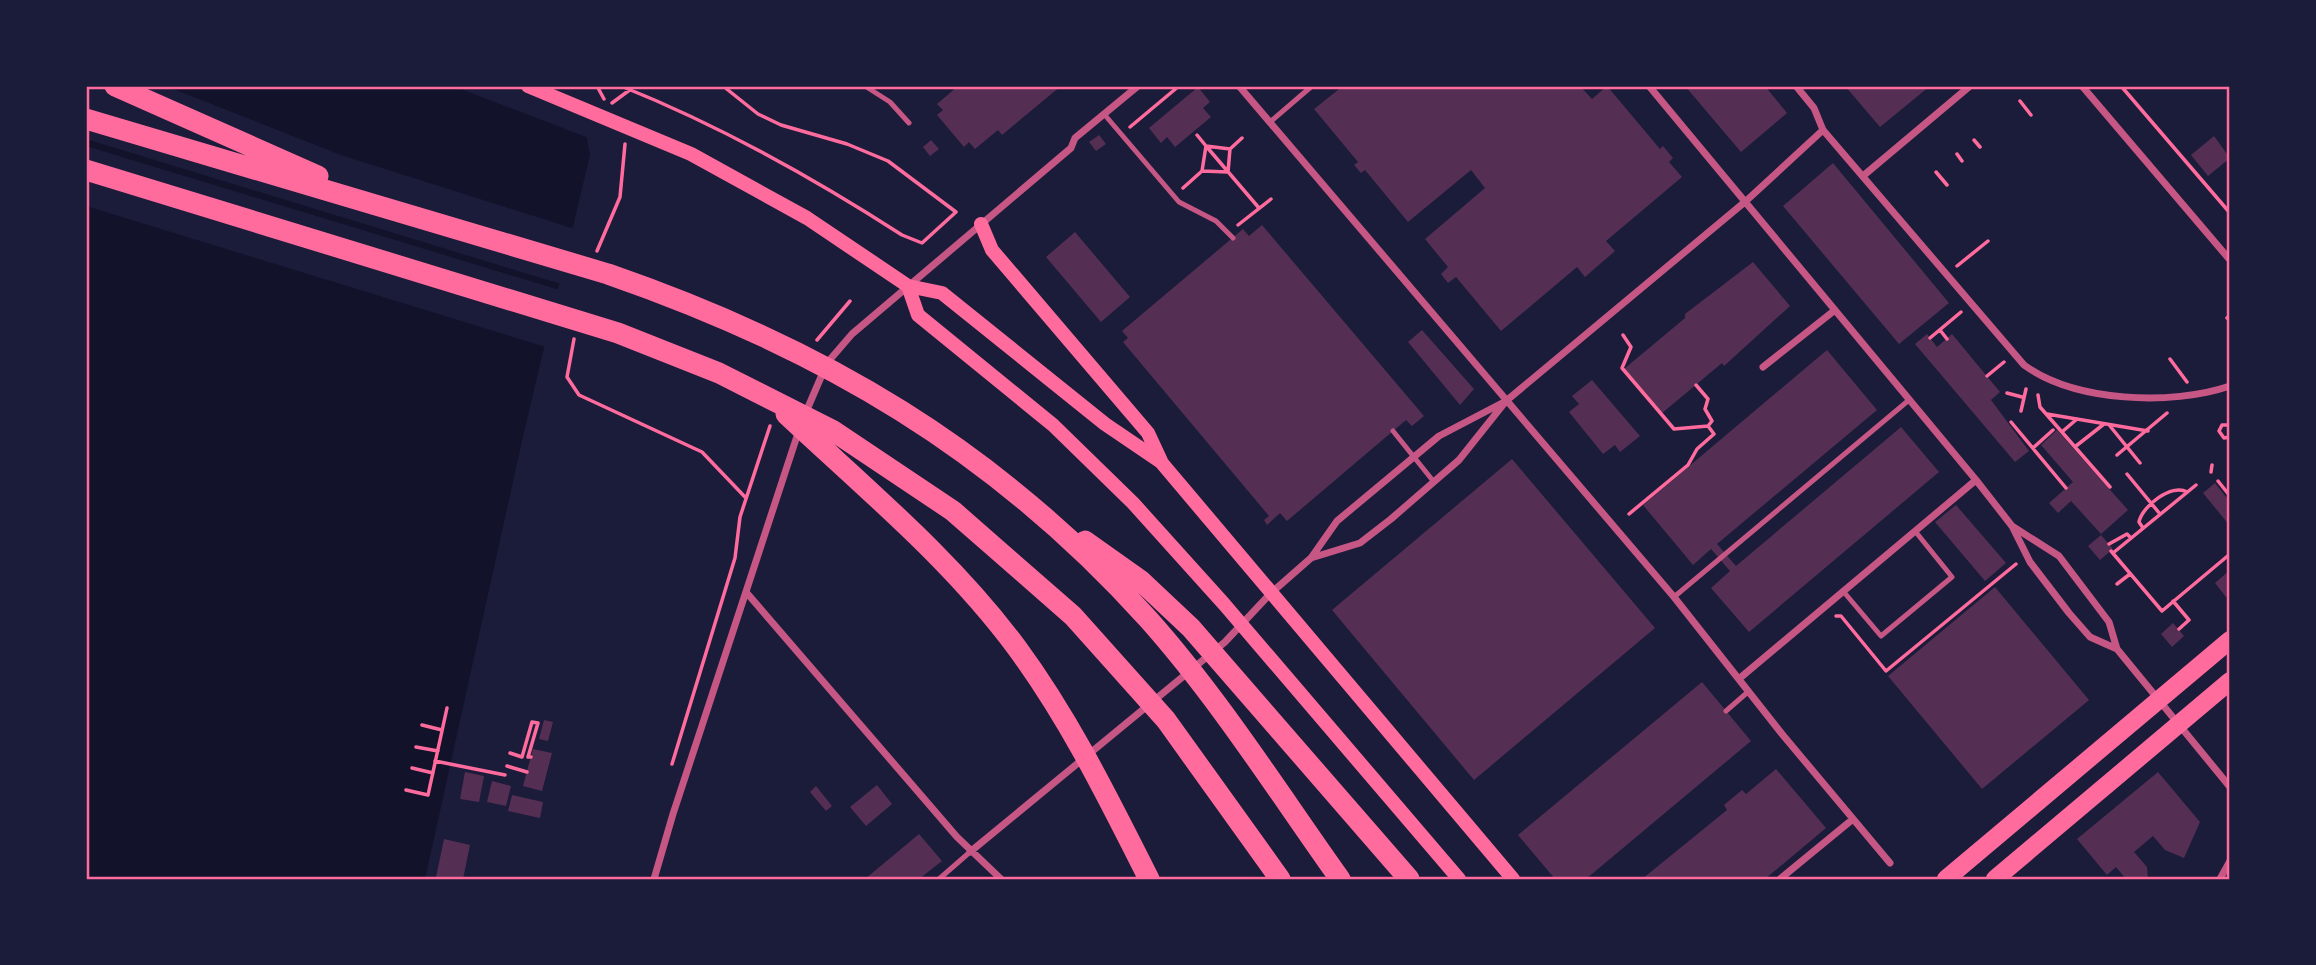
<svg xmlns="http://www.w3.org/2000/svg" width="2316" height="965" viewBox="0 0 2316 965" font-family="'Varela Round',sans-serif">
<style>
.water{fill:#12122b}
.pier{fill:#1b1b3a}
.building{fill:#542f53}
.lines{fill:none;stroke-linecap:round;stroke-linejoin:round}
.path{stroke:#ff6b9d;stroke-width:3.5}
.service{stroke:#c65784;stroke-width:5}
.minor{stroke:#c65784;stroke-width:7}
.secondary{stroke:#ff6b9d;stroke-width:14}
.primary{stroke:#ff6b9d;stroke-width:18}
.motorway{stroke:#ff6b9d;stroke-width:21}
.neatline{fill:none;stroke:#ff6b9d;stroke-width:2.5}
</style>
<rect width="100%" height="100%" fill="#1b1b3a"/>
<!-- water -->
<path class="water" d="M86,86H569L583,118L590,155L524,432L425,879H86Z"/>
<!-- pier -->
<path class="pier" d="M86,86H166L341,155L578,230L564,285L86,139V95H90L86,93Z
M453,86H573L586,117L591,139Z
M86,146L563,291L549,348L86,206Z"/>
<!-- building -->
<path class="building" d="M958,86H1061L1002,135L998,130L975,149L969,142L964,147L937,115L943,110L937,104Z
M1343,86H1580L1592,99L1607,86L1660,149L1663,146L1673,158L1669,162L1682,177L1606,241L1615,251L1585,277L1577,267L1501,331L1456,277L1448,283L1441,274L1448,267L1425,239L1485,188L1471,170L1408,222L1365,170L1361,173L1354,165L1358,162L1314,109Z
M1685,86H1765L1787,113L1741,152Z
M1845,86H1930L1880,127Z
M1198,87L1210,102L1203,108L1211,117L1175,147L1167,137L1161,143L1149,128Z
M1099,135L1106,144L1096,151L1089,142Z
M2214,136L2230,158L2208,176L2191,155Z
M931,140L939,149L930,156L923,147Z
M1833,163L1949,303L1899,344L1783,206Z
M1262,225L1424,416L1412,426L1406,420L1287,521L1280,513L1267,525L1264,520L1269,516L1123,342L1128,338L1122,331L1243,229L1249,236Z
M1075,232L1130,297L1101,322L1046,257Z
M1753,262L1790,306L1724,366L1722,363L1661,414L1624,369L1685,318V314Z
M1422,330L1474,389L1460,405L1408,342Z
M1927,334L1937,347L1952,334L2000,392L1991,400L2029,451L2015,462L1915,344Z
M1827,350L1877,410L1717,544L1736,566L1901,427L1939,472L1749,632L1711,588L1730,571L1711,549L1693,565L1643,505Z
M1592,380L1640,436L1620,452L1615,445L1603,454L1569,412L1579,404L1572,396Z
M2057,430L2128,510L2101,534L2071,501L2058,513L2049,503L2073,482L2041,445Z
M1512,459L1655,628L1474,780L1332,610Z
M2215,483L2230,502V526L2203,493Z
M1956,505L2006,563L1985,581L1935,522Z
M2101,535L2113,549L2100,560L2088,546Z
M2230,570V594L2226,597L2215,583Z
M1995,587L2089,700L1982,789L1888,676Z
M2173,623L2184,636L2172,647L2161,634Z
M1702,682L1751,741L1586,879H1555L1518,835Z
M544,720L553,722L548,741L539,739Z
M533,749L552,753L542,791L523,786Z
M1776,769L1826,828L1765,879H1642L1727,810L1724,805L1742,790L1746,794Z
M465,772L484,776L479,802L460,799Z
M2158,772L2200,822L2184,858L2165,850L2153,836L2134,852L2147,867L2148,879H2126L2116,867L2107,875L2077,839Z
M492,781L511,786L506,806L487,802Z
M877,785L892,804L866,826L850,807Z
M816,786L832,806L826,811L810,792Z
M512,795L543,802L540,818L508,811Z
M919,834L942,861L919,879H865Z
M444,839L470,845L463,879L436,877Z"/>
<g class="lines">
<!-- path -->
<path class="path" d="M597,86L604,99
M621,86C721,126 812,177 902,235L922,243L956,212L888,161L847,144L781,125L758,114L723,86
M2121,86L2230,213
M2020,101L2031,115
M612,103L635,86
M1130,127L1179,86
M1197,135L1206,146L1230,149L1242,138
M1974,140L1980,147
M1206,146L1259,208
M1957,154L1962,161
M1202,171L1228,172L1230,149
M1936,172L1947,185
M1183,188L1202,171L1206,146
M1238,225L1271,199
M597,251L620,197L625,144
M1957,266L1988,241
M2227,318L2230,315
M1940,330L1947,339
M1623,335L1631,347L1622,368L1674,429L1708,426L1714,434L1697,449L1688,465L1629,514
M1930,338L1961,312
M574,339L567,377L579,395L702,452L745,497
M817,340L850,301
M2170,359L2187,382
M1987,376L2004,362
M1696,385L1708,399L1705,409L1712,421L1708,426
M2007,393L2022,397
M2038,395L2040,407L2110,487
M2021,411L2026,389
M2047,414L2148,431
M2011,422L2066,488
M2230,425H2222L2219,431L2224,438L2230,437
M2110,426L2140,463
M2063,431L2077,419
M2076,446L2104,424
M2033,448L2053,430
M2117,455L2167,413
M2211,472L2212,465
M2127,474L2160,514
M2218,481L2230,496
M2143,528L2139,522C2142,506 2172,483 2187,492
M2109,544L2127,534L2131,538
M2111,551L2162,611L2230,554
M2113,553L2196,485
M2117,584L2130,574
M2173,601L2189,620L2179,629
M1836,616H1841L1886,671L2016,564
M422,725L442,730
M416,747L438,751
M510,753L522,757L532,722L538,723L528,757H531
M435,761L505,775
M672,764L735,558L740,517L770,426
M507,766L527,772
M412,768L433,773
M406,790L428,795L447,708"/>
<!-- service -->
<path class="service" d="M865,86L890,102L909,123
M1104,114L1179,202L1216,221L1233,238
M1270,122L1312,86
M1393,431L1434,482
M1843,591L1881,636L1952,577L1915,531
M1674,597L1909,400
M1726,711L1749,691
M939,879L970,852"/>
<!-- minor -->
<path class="minor" d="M1239,86L1674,597L1782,734L1890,863
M1649,86L1976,480L2012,526L2030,562L2069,613L2090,637L2117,649L2230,787
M1796,86L1814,108L1823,130L2024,365C2075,402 2171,406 2230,386
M2082,86L2230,260
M1863,176L1970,86
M1763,367L1835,310
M806,412L827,363L852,334L1071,148L1075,138L1138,86
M2012,526L2059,556L2109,622L2117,649
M1311,558L1360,543L1391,519L1459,460L1506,401L1746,201L1823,130
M746,592L957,837L1001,879
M1740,678L1976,480
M970,852L1225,642L1271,593L1311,558L1337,521L1439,436L1506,401
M654,879L673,814L799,430
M1780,879L1853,819
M2220,879L2230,861"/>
<!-- secondary -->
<path class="secondary" d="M528,86L691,154L807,218L908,286L942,293L1105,424L1161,462L1513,879
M981,224L992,250L1148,433L1161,461
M908,286L918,315L1053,425L1133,503L1224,604L1459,879"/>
<!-- primary -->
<path class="primary" d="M1946,879L2230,640
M1995,879L2230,681"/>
<!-- motorway -->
<path class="motorway" d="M115,86L318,176
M86,119L608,274C822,348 996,450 1149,620C1220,700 1278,792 1340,879
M86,170L618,333L719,373L832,430L953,511L1073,616L1166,720L1280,879
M786,414C866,489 952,560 1017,648C1070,720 1109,800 1149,879
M1085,541L1140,580L1191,628L1409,879"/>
</g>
<!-- border -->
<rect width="2316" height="965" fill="none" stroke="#1b1b3a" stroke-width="175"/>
<rect x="88" y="88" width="2140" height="790" class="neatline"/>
</svg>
